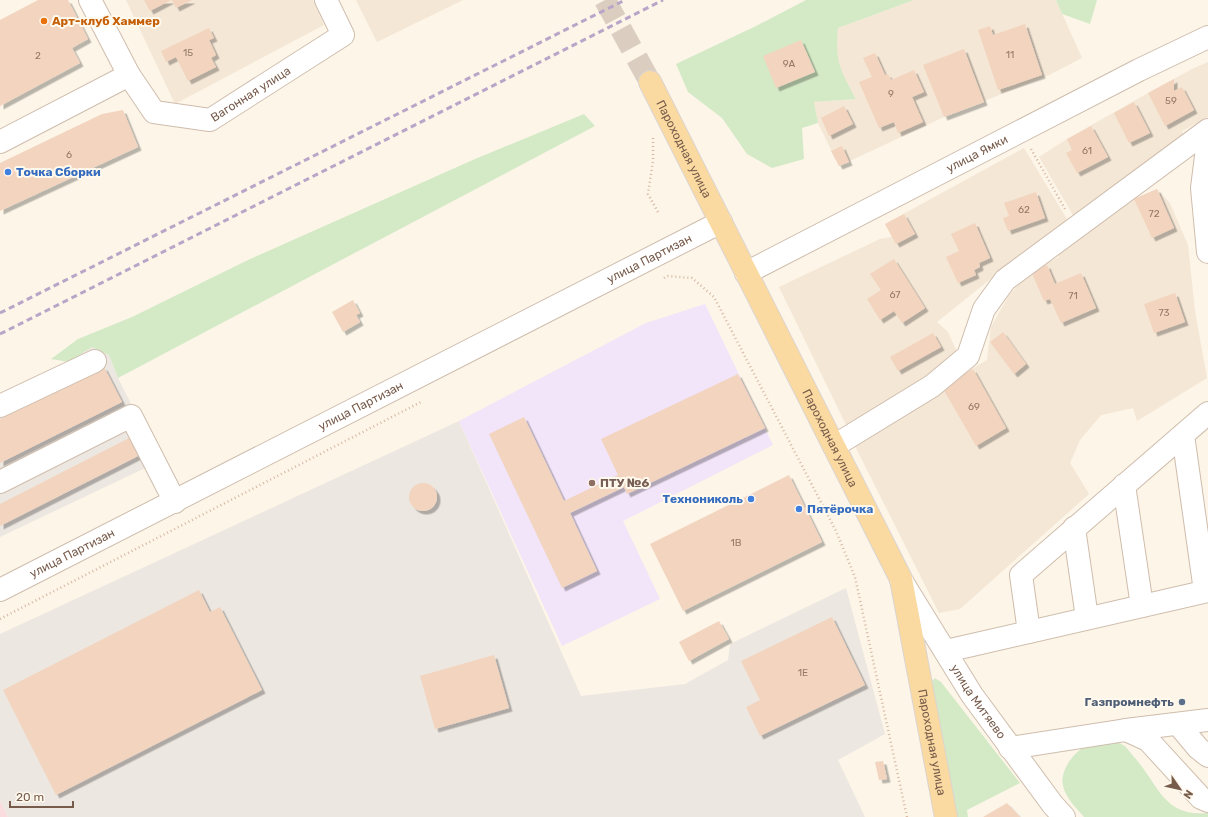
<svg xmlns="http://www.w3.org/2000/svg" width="1208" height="817" viewBox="0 0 1208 817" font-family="Rubik,sans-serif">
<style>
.residential{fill:#f4e7d6}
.industrial{fill:#ede7e1}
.education{fill:#f2e4f9}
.medical{fill:#fadbde}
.green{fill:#d4eac6}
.building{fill:#f2d4bf;filter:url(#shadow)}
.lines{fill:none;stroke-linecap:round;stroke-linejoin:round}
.major-tunnel{stroke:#dbcec1;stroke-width:22;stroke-dasharray:22 11;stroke-linecap:butt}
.minor-casing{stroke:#cfbdad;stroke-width:24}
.major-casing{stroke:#dcd4d0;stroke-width:24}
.path{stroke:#d7b7a2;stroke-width:2.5;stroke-dasharray:1 3;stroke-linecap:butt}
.minor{stroke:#fff;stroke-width:22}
.major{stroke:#fadaa1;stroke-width:22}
.rail{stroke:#b8a5c7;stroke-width:3;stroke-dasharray:6 4;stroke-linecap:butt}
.food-dot{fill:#e8710a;stroke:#fff9ee;stroke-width:1.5}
.shop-dot{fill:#3f7fe0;stroke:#fff9ee;stroke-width:1.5}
.education-dot{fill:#8d6e63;stroke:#fff9ee;stroke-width:1.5}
.service-dot{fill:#5c6f8a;stroke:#fff9ee;stroke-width:1.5}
.labels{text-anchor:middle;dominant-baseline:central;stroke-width:4;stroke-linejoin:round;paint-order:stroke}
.number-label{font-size:10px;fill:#967968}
.food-label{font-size:12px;font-weight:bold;fill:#c56008;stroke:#fff9ee;text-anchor:start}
.street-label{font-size:12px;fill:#775b4b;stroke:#fff9ee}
.shop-label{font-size:12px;font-weight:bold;fill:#366cbe;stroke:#fff9ee;text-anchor:start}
.education-label{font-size:12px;font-weight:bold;fill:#785e54;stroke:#fff9ee;text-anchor:start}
.service-label{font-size:12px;font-weight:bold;fill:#4e5e75;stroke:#fff9ee;text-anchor:end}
</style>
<defs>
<filter id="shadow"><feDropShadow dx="3.5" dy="3.5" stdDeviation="0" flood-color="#0004"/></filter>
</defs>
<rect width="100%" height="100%" fill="#fcf5e8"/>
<!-- residential -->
<path class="residential" d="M126,0H313L324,25L175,104Z
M356,0H463L377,42Z
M914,0H1056L1082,58L1049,75L944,117L839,166L818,123L814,102L856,99L841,72L836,51L838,28Z
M1208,62V117L1182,131L1186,139L1074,217L1039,157L1067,139L1148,93L1192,69Z
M1024,148L1068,221L1013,261L937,322L948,332L960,358L849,431L779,287L880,239L892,237L885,224Z
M1157,189L1170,203L1188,245L1195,311L1207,378L1137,421L1133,408L1101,415L1080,440L1070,463L1089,494L960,609L939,613L853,442L916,409L942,387L987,360L991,327L1009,295L1031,271L1059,257L1058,250L1134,199Z"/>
<!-- industrial -->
<path class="industrial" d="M92,347L109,355L118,378L160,461L0,537V397L69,362Z
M459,421L581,696L685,684L728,660L730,644L846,588L885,734L838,760L865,817H8L0,801V634Z"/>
<!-- education -->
<path class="education" d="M705,304L773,445L623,521L660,599L562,646L459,421L646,323Z"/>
<!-- medical -->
<path class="medical" d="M0,801L8,817H0Z"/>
<!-- green -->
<path class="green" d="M806,0H914L838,28C835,62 840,69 856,99L814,102L818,123L802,128L804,159L772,168L747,154L722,118L688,92L676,64L756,26Z
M1056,0H1097L1090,24L1062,14Z
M584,114L595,126L118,378L109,355L92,347L69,362L51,359L78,339L132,317L248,260L475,159Z
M935,678L941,682L1020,783L967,810L968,817H956L932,681Z
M1108,740C1112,742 1119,742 1123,745C1127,747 1131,754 1135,758C1160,787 1164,817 1208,813V817H1084C1076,808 1066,798 1063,786C1059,768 1077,749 1092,742C1097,741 1103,741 1108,740Z"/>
<!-- building -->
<path class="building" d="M38,0H68L88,39L72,48L80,63L0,106V20Z
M144,0H171L150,11Z
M172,0H192L176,8Z
M1025,24L1042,75L998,90L978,30L990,26L993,35Z
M209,28L214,38L209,40L216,55L211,58L216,67L188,81L176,57L166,62L161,51Z
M801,40L815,72L776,88L763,56Z
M964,49L984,102L944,117L923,65Z
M875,53L885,75L888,74L891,80L914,70L924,92L912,97L923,122L898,133L894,122L879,128L859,82L872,77L863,58Z
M1174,79V91L1182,87L1194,110L1165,126L1148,93Z
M1134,102L1150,133L1129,143L1114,113Z
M844,106L853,124L829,136L821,118Z
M123,110L138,147L0,211V163L102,114Z
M1091,126L1108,157L1077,173L1066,153L1072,150L1067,139Z
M842,146L849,162L839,166L831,151Z
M1157,189L1174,228L1152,238L1134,199Z
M1036,192L1045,218L1008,231L1003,218L1009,216L1004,203Z
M904,214L915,234L896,244L885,224Z
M975,223L990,258L979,263L980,267L974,270L976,275L958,283L946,257L959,251L951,234Z
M894,259L925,308L902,323L894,311L880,320L867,299L881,290L870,274Z
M1047,265L1055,284L1081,273L1096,308L1061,323L1050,299L1044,301L1031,271Z
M1175,293L1185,322L1154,333L1144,304Z
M353,300L360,313L356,315L360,322L343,332L332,312Z
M1003,332L1026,364L1014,374L990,342Z
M933,333L941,347L898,371L890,357Z
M104,367L122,402L0,463V419Z
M973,369L1006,428L976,446L942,387Z
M738,374L765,428L627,494L624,487L570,513L597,571L562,588L489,434L524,417L564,501L618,475L601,439Z
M135,435L144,453L0,526V504Z
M789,475L822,542L683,611L650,544Z
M409 497a14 14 0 1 1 28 0a14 14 0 1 1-28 0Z
M199,590L210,612L220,607L262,690L56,795L3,690Z
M832,617L865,685L760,736L746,707L760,700L741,661Z
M719,621L729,639L689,661L679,642Z
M494,655L509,708L435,729L420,676Z
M883,761L887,779L879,780L875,762Z
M1007,803L1020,817H983Z"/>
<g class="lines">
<!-- major-tunnel -->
<path class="major-tunnel" d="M605,0L650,82"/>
<!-- minor casing -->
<g class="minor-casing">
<g id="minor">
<path id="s1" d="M90,0L129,75L154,112L210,120L343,35L326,0"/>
<path d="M1208,140L1202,188L1208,252"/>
<path d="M0,142L129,75"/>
<path id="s2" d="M746,273L1139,70L1208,37"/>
<path d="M0,406L95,361"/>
<path d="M1183,435L1205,591"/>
<path d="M834,446L932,386L968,356L984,309L1005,280L1208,130"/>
<path d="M0,482L131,416L175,502"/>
<path d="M1124,485L1142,606"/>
<path d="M1074,528L1087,618"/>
<path id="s3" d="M901,580L972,695L1053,805L1064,817"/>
<path id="s4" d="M0,590L721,222"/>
<path d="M1029,632L1021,575L1208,413"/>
<path d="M946,651L1208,591"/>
<path d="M1178,724L1198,748L1208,756"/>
<path d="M1126,730L1208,720"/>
<path d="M1010,748L1126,730L1148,740L1201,798L1208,801"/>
</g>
</g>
<!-- major casing -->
<g class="major-casing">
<g id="major">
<path id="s5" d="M650,82L901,579L946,817"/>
</g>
</g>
<!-- path -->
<path class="path" d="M653,138V161L648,194L659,214
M1031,149L1065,209
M664,278L667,276L692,278L714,297L836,531L855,577L907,817
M0,619L421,402"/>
<!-- minor -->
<use href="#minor" class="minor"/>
<!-- major -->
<use href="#major" class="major"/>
<!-- rail -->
<path class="rail" d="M0,313L625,0
M0,334L663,0"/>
</g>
<!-- markers -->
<circle class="food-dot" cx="44" cy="21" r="4"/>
<g class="shop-dot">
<circle cx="8" cy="172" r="4"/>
<circle cx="751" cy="499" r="4"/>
<circle cx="799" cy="509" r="4"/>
</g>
<circle class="education-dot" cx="592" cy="483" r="4"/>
<circle class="service-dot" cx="1182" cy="702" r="4"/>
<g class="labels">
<!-- number labels -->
<g class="number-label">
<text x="188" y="53">15</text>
<text x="1010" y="55">11</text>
<text x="38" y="56">2</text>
<text x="789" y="64">9А</text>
<text x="891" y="94">9</text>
<text x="1171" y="101">59</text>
<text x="1087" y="151">61</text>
<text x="69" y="155">6</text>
<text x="1024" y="210">62</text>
<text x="1154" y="214">72</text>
<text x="895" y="295">67</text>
<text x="1073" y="296">71</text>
<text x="1164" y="313">73</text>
<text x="974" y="407">69</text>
<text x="736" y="543">1В</text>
<text x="803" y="673">1Е</text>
</g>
<!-- food labels -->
<g class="food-label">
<text x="52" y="21">Арт-клуб Хаммер</text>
</g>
<!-- street labels -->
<g class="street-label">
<text stroke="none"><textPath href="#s1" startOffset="234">Вагонная улица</textPath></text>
<text stroke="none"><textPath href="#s5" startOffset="75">Пароходная улица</textPath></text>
<text stroke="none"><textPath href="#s2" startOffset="260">улица Ямки</textPath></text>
<text stroke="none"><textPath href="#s4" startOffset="729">улица Партизан</textPath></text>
<text stroke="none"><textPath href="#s4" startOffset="405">улица Партизан</textPath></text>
<text stroke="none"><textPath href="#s5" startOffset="399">Пароходная улица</textPath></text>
<text stroke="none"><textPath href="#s4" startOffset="81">улица Партизан</textPath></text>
<text stroke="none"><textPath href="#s3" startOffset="144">улица Митяево</textPath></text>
<text stroke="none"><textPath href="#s5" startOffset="723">Пароходная улица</textPath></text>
</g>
<!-- shop labels -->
<g class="shop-label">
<text x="16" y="172">Точка Сборки</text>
<text x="743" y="499" text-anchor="end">Технониколь</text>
<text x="807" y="509">Пятёрочка</text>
</g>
<!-- education labels -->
<g class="education-label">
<text x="600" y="483">ПТУ №6</text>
</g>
<!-- service labels -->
<g class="service-label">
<text x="1174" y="702">Газпромнефть</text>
</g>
</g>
<!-- north arrow -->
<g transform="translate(1180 789) rotate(124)" stroke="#fff9ee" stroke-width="3" paint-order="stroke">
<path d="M0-3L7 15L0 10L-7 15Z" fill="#775b4b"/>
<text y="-6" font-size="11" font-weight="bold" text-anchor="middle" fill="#775b4b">N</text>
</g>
<!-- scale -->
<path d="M10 801v6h63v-6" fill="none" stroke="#775b4b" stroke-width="2"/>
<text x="16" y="801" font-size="12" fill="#775b4b" stroke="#fff9ee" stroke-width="3" paint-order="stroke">20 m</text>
</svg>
